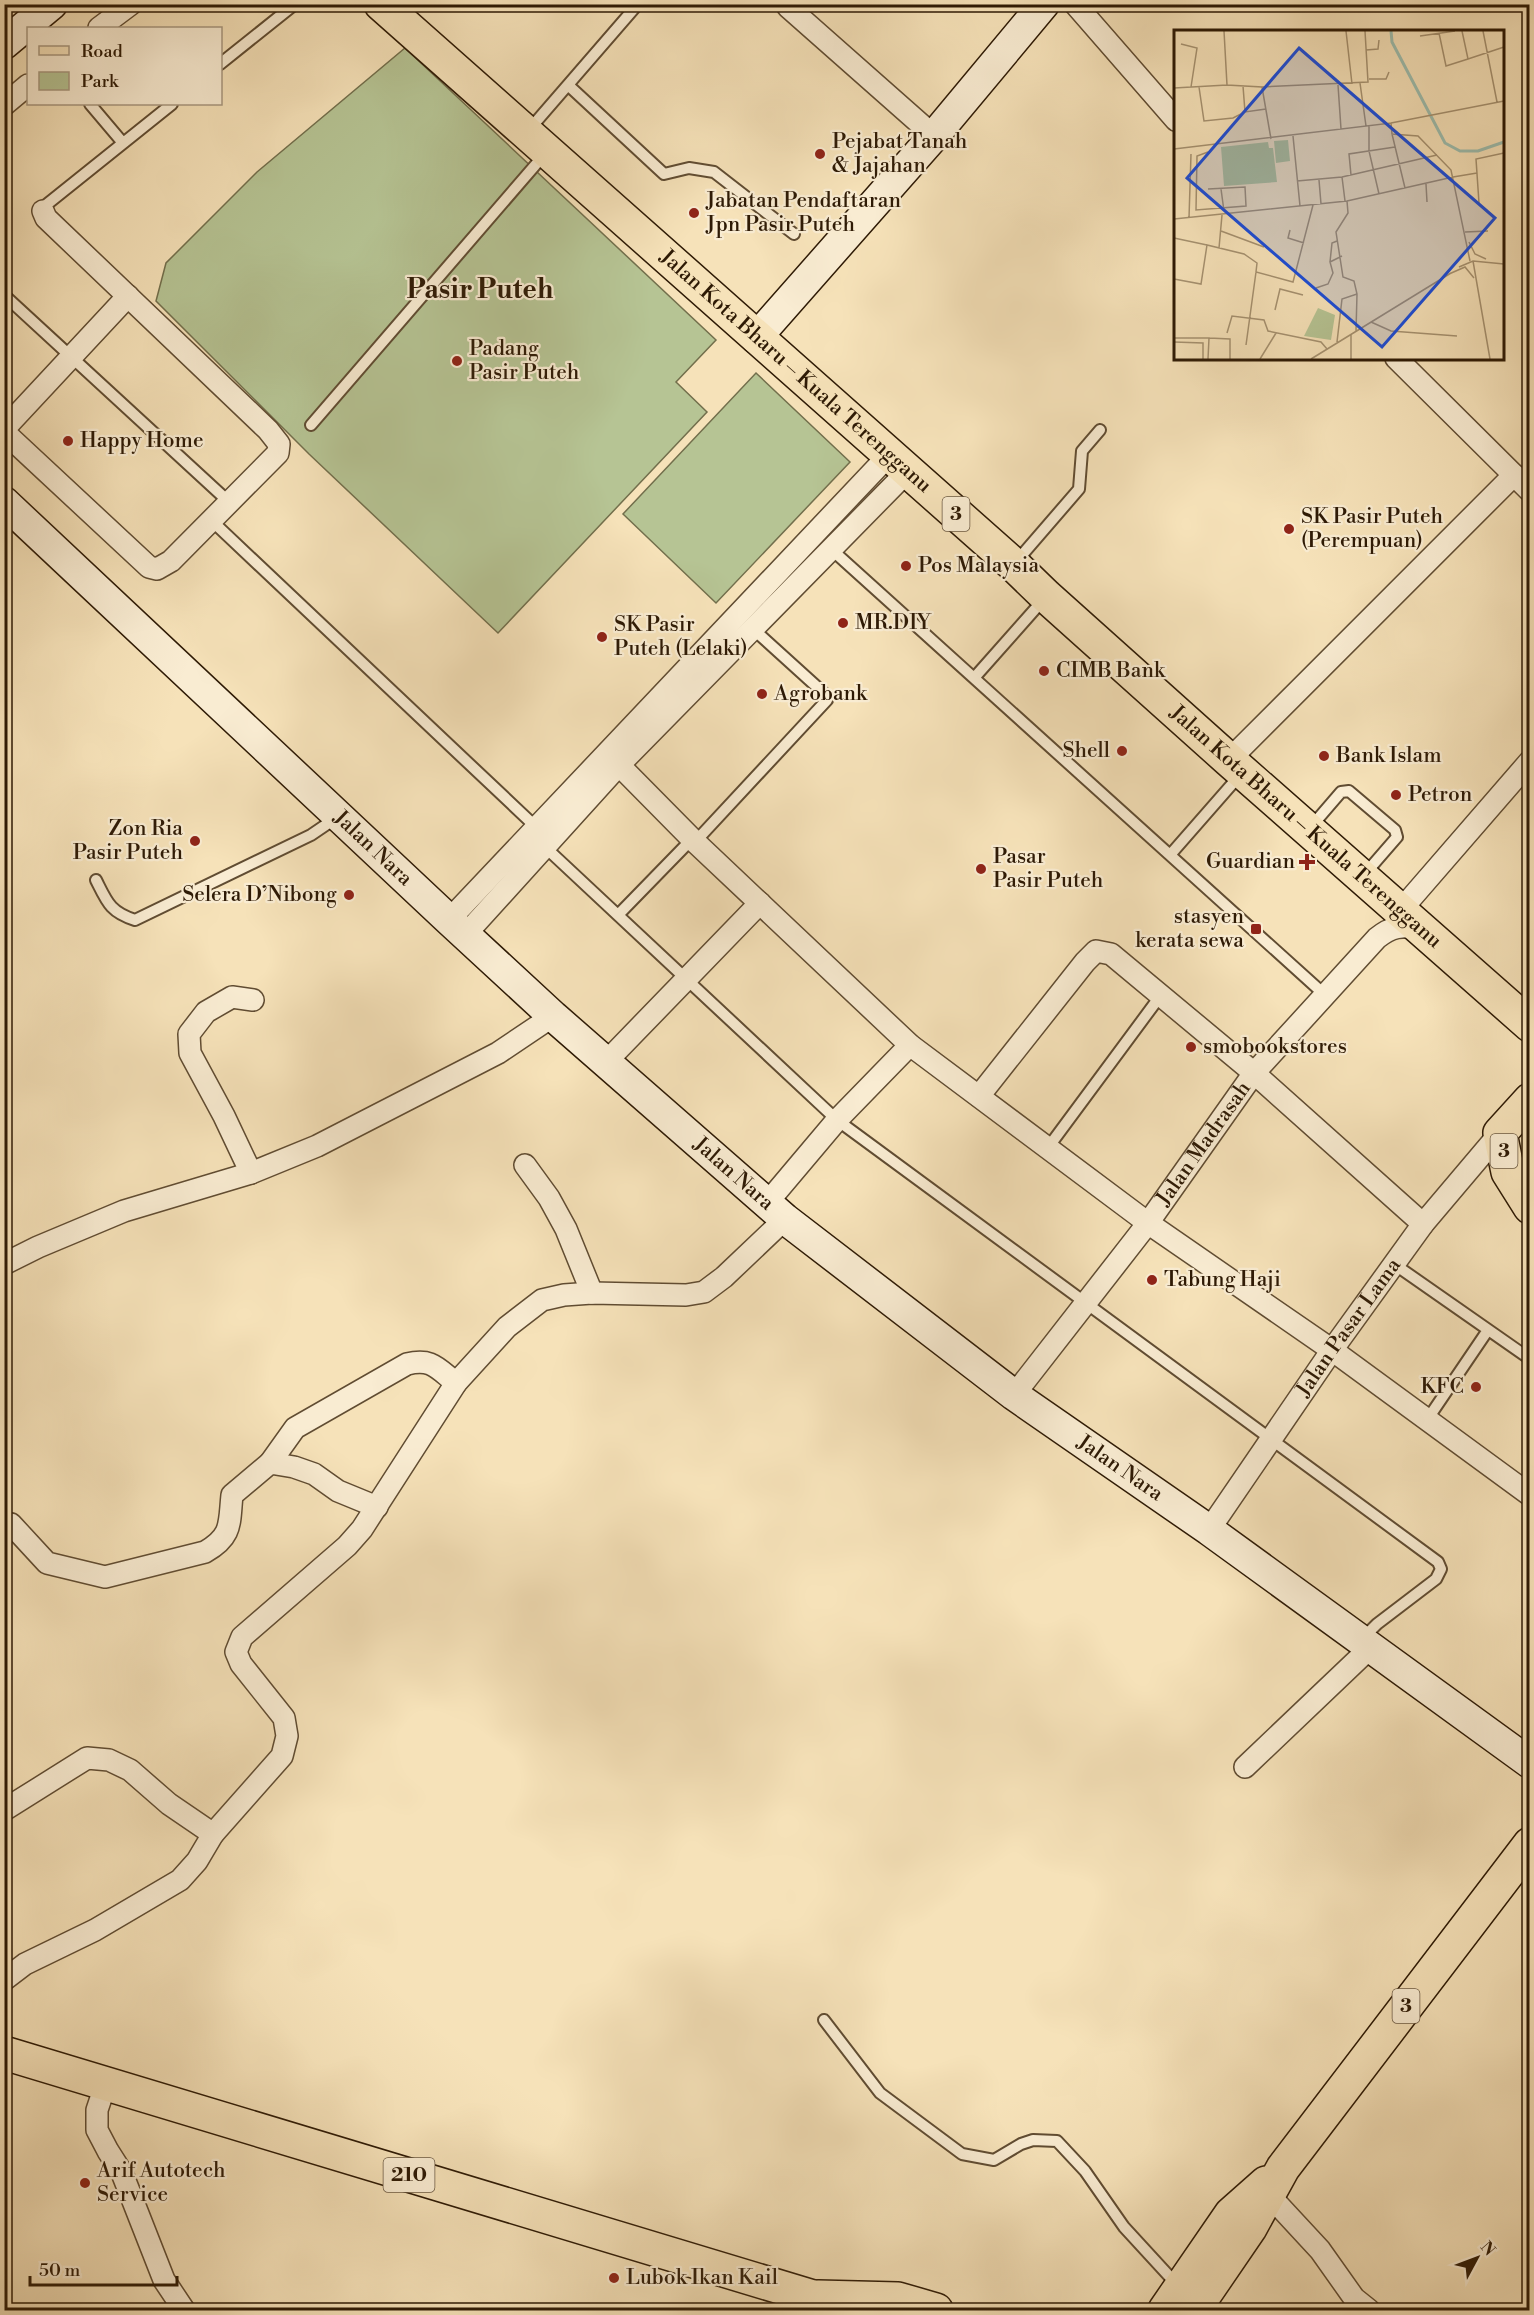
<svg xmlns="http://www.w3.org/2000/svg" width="1534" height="2315" viewBox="0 0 1534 2315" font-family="'Libre Bodoni',serif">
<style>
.green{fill:#b6c494;stroke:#726f4c;stroke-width:1.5}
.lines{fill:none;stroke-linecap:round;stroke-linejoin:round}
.service-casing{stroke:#604c32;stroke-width:14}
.minor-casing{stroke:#604c32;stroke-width:24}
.secondary-casing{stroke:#2e1a05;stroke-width:33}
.primary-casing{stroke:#2e1a05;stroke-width:36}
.service{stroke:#f9ecd2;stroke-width:10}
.minor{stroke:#f9ecd2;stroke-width:21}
.secondary{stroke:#f9ecd2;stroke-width:30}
.primary{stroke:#f6e2b9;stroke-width:33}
.poi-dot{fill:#8f2418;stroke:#f9ecd2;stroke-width:2}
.labels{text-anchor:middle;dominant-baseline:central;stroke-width:4.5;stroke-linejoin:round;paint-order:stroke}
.shield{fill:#f9ecd2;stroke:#6b5942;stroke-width:1.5}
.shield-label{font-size:20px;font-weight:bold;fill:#2e1a05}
.poi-label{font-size:21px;fill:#2e1a05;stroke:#f9ecd2;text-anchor:start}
.street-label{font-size:21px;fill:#2e1a05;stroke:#f9ecd2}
.district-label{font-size:27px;font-weight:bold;fill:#2e1a05;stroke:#f9ecd2}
.inset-river{fill:none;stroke:#9dbeaf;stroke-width:3}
.inset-road{fill:none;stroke:#a69271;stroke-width:1.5}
.view{fill:#1d4ed8;fill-opacity:0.15;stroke:#1d4ed8;stroke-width:3}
.inset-edge{fill:none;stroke:#2e1a05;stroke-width:3}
</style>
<rect width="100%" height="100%" fill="#f6e2b9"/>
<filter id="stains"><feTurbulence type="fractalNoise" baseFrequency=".00333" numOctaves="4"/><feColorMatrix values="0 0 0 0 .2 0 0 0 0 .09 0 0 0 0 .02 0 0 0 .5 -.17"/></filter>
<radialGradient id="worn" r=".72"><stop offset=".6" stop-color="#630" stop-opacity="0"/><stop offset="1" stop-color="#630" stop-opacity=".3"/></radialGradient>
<!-- green -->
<path class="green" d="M405,48L716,340L676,382L707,412L498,633L309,454L156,301L166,263L257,172Z
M756,373L850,462L716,603L623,514Z"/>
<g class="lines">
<!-- service casing -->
<g class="service-casing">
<path id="service" d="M220,64L295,4
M568,85L664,174L689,168L714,172L794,234
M90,104L123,143
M528,131L638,4
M43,211L46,205L172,104
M4,295L229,502
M311,425L544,155
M211,520L537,828
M831,549L1325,995
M1016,562L1079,489L1082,451L1100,430
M974,678L1044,599
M1310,828L1341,792L1349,791L1395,830L1397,837L1364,875
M695,842L827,700L826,695L752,628
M545,847L837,1120L1438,1562L1441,1569L1436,1579L1377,1624L1362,1639
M1170,855L1240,775
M96,880C107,902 110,912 135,920L311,835L336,818
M618,915L692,839
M1047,1149L1161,995
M1394,1264L1530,1359
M1427,1420L1488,1330
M824,2020L880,2093L962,2154L994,2160L1021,2144L1033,2140L1057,2141L1085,2171L1124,2227L1169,2276L1178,2281"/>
</g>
<!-- minor casing -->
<g class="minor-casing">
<g id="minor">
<path d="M790,4L788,7L934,136"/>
<path d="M1075,4L1176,120"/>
<path d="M99,28L131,4"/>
<path d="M4,105L28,85"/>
<path d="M1396,358L1530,491"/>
<path d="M4,429L128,296"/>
<path d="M4,432L149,567L157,569L171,561L278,453L279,444L268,430L46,218L43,211"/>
<path d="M1229,760L1514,475"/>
<path d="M619,765L695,842L910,1045L1148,1223L1332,1350L1530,1495"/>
<path d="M1400,911L1530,761"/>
<path d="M449,920L888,456"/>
<path d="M465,935L619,765L907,472"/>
<path d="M606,1062L760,903"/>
<path d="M979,1096L1085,962L1096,951L1111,954L1254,1073L1423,1224"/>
<path d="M525,1165L549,1198L566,1229L592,1293"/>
<path d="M251,1173L224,1116L190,1053L189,1034L206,1012L232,997L253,1000"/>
<path d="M767,1203L837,1120L910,1045"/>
<path d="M4,1264L38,1247L124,1211L251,1173L317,1146L498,1053L553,1016"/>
<path id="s1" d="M1014,1395L1148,1223L1254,1073L1377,938C1392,926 1401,926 1418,927"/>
<path d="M270,1463L295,1428L407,1364C432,1358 437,1368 456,1383"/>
<path d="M11,1524L47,1563L105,1577L205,1552C233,1536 229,1523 232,1495L270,1463L294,1467L314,1474L338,1491L377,1507"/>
<path id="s2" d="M1209,1530L1332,1350L1423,1224L1500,1133"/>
<path d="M1245,1767L1371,1647"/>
<path d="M4,1810L87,1758L109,1760L130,1770L169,1804L213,1834L282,1756L287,1736L284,1718L241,1664L236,1652L242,1637L347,1546L362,1529L456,1383L507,1327L542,1300L564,1295L592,1293L686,1295L704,1292L724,1277L785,1219"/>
<path d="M4,1980L25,1964L95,1930L180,1880L197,1861L213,1834"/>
<path d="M106,2083L97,2110V2130L108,2151L122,2173L164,2280L184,2310"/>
<path d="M1269,2195L1320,2250L1354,2298L1369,2310"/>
</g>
</g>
<!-- secondary casing -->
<g class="secondary-casing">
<g id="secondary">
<path d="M4,44L52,4"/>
<path d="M756,338L934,136L1044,4"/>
<path id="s3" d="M4,502L449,920L553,1016L785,1219L1014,1395L1209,1530L1530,1763"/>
</g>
</g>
<!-- primary casing -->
<g class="primary-casing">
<g id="primary">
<path id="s4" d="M381,4L1014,565L1046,596L1229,760L1530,1025"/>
<path d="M1530,1100L1500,1133L1508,1172L1530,1207"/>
<path d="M4,2053L813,2297L842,2310"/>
<path d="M818,2297L898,2299L936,2310"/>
<path d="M1165,2310L1231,2214L1266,2183"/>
<path d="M1194,2310L1250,2228L1283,2168L1530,1844"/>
</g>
</g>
<!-- service -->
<use href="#service" class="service"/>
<!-- minor -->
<use href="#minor" class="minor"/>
<!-- secondary -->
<use href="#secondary" class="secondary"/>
<!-- primary -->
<use href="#primary" class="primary"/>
</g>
<!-- markers -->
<g class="poi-dot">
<circle cx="820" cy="154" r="6"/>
<circle cx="694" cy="213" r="6"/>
<circle cx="457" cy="361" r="6"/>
<circle cx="68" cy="441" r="6"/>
<circle cx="1289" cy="529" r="6"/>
<circle cx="906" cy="566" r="6"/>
<circle cx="843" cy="623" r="6"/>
<circle cx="602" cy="637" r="6"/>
<circle cx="1044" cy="671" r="6"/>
<circle cx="762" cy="694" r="6"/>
<circle cx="1122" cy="751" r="6"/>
<circle cx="1324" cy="756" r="6"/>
<circle cx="1396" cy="795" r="6"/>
<circle cx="195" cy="841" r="6"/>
<path d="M1304 853h6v6h6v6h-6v6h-6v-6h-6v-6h6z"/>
<circle cx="981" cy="869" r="6"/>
<circle cx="349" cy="895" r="6"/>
<rect x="1250" y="923" width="12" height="12" rx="3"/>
<circle cx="1191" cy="1047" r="6"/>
<circle cx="1152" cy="1280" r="6"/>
<circle cx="1476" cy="1387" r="6"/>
<circle cx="85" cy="2183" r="6"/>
<circle cx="614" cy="2278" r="6"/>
</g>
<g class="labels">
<!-- shield labels -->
<g class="shield">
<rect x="942.5" y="497" width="27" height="34" rx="4.5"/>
<rect x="1490.5" y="1134" width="27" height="34" rx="4.5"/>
<rect x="1392.5" y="1989" width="27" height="34" rx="4.5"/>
<rect x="383.5" y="2158" width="51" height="34" rx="4.5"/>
</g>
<g class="shield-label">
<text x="956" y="514">3</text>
<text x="1504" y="1151">3</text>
<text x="1406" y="2006">3</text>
<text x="409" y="2175">210</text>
</g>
<!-- poi labels -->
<g class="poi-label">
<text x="832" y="142">Pejabat Tanah<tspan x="832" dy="24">&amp; Jajahan</tspan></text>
<text x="706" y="201">Jabatan Pendaftaran<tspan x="706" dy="24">Jpn Pasir Puteh</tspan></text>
<text x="469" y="349">Padang<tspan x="469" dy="24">Pasir Puteh</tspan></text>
<text x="80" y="441">Happy Home</text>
<text x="1301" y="517">SK Pasir Puteh<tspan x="1301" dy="24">(Perempuan)</tspan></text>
<text x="918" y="566">Pos Malaysia</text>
<text x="855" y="623">MR.DIY</text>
<text x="614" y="625">SK Pasir<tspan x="614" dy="24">Puteh (Lelaki)</tspan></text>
<text x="1056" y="671">CIMB Bank</text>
<text x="774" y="694">Agrobank</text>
<text x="1110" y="751" text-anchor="end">Shell</text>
<text x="1336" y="756">Bank Islam</text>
<text x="1408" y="795">Petron</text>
<text x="183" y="829" text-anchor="end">Zon Ria<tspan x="183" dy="24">Pasir Puteh</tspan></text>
<text x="993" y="857">Pasar<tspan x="993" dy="24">Pasir Puteh</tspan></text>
<text x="1295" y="862" text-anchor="end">Guardian</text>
<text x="337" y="895" text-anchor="end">Selera D’Nibong</text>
<text x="1244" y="917" text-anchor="end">stasyen<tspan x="1244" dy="24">kerata sewa</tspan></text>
<text x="1203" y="1047">smobookstores</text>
<text x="1164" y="1280">Tabung Haji</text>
<text x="1464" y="1387" text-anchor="end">KFC</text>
<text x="97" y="2171">Arif Autotech<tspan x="97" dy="24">Service</tspan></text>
<text x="626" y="2278">Lubok Ikan Kail</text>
</g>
<!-- street labels -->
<g class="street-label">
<text stroke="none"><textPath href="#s4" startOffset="554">Jalan Kota Bharu – Kuala Terengganu</textPath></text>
<text stroke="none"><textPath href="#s4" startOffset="1238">Jalan Kota Bharu – Kuala Terengganu</textPath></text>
<text stroke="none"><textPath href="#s3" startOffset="506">Jalan Nara</textPath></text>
<text stroke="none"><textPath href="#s1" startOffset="315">Jalan Madrasah</textPath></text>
<text stroke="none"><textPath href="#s3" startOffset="992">Jalan Nara</textPath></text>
<text stroke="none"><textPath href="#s2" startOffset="246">Jalan Pasar Lama</textPath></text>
<text stroke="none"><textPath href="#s3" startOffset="1478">Jalan Nara</textPath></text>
</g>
<!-- district labels -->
<g class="district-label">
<text x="480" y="290">Pasir Puteh</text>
</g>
</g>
<!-- overview -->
<g transform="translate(1174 30)">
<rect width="330" height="330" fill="#f6e2b9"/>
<path d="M114,110L116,131L102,133L100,111ZM94,112L95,118H99L103,152L50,156L47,117ZM144,278L161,285L157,310L130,306Z" fill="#b6c494"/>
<path class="inset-river" d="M217,1L218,12L271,113L286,121H304L330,112"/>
<path class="inset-road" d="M50,1L53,55L88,57L97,109M172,1L178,54M288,1L294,29L330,17M309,1L323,72M265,3L272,36L294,29M246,6L281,1M7,14L23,18L17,57M192,20L204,19L205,10M195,49H212L215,42M186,53L192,96M164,55L167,99M69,56L71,82L92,79M25,57L30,91L59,88L71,82M88,57L194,52L191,1M0,58L53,55M217,93L330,71M195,96V121L205,164M218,104L231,158M119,106L126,176M0,119L217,93L218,104L244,106L277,140L296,231M177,145L175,124L221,117M168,147L171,171M279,147L303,143M145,150L147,174M123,151L168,147L263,125M252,154L253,172M34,159L71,157L72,176L22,180L23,126L34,122M47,159L50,181M305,173L302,129L330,123M15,188L17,124M0,189L173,171L279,147M116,200L114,208L130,213M47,201L90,217M291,202L314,201M0,208L33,215M295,212L301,224L312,229M45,218L48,185M299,231L316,329M156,232L158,213L163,211M285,237L299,231L330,234M275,244L291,237L300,248M0,249L27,254L33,215L70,224L83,233L82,242L119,252L139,175M142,258L154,254L159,243L156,232L168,226M101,280L106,259L129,265M197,292L217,301L283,306M182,301L183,264M53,303L58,286L90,290L94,301L147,312L153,319M0,308H35L34,329M35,308L56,309V329M0,312L29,313V329M163,312L168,269L183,264L180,251L169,247L162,202L174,183L173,171M72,315L82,242M86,329L102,303M137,329L277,243M177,329V304"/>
<path class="view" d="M125,18L321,188L208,317L13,148Z"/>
<rect width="330" height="330" class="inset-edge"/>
</g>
<!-- margin -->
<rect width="1534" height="2315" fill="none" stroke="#f6e2b9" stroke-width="24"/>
<rect x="6" y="6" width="1522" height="2303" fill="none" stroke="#2e1a05" stroke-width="3"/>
<rect x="12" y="12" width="1510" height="2291" fill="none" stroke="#2e1a05" stroke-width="1.5"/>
<!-- legend -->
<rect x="27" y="27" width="195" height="78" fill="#f9ecd2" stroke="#a89880" stroke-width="1.5"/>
<rect x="39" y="46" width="30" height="9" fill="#f6e2b9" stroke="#a89880" stroke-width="1.5"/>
<text x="81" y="57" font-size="18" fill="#2e1a05">Road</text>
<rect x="39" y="72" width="30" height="18" fill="#b6c494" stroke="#a89880" stroke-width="1.5"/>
<text x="81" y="87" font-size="18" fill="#2e1a05">Park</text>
<!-- north arrow -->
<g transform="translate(1477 2258) rotate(49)" stroke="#f9ecd2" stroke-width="4.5" paint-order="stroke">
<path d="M0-4.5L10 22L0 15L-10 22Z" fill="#2e1a05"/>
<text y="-9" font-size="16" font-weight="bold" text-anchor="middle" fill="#2e1a05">N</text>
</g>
<!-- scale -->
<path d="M30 2276v9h147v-9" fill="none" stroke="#2e1a05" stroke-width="3"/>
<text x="39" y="2276" font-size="18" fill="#2e1a05" stroke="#f9ecd2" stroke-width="4.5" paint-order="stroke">50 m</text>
<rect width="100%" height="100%" filter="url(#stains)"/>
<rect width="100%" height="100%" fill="url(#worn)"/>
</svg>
